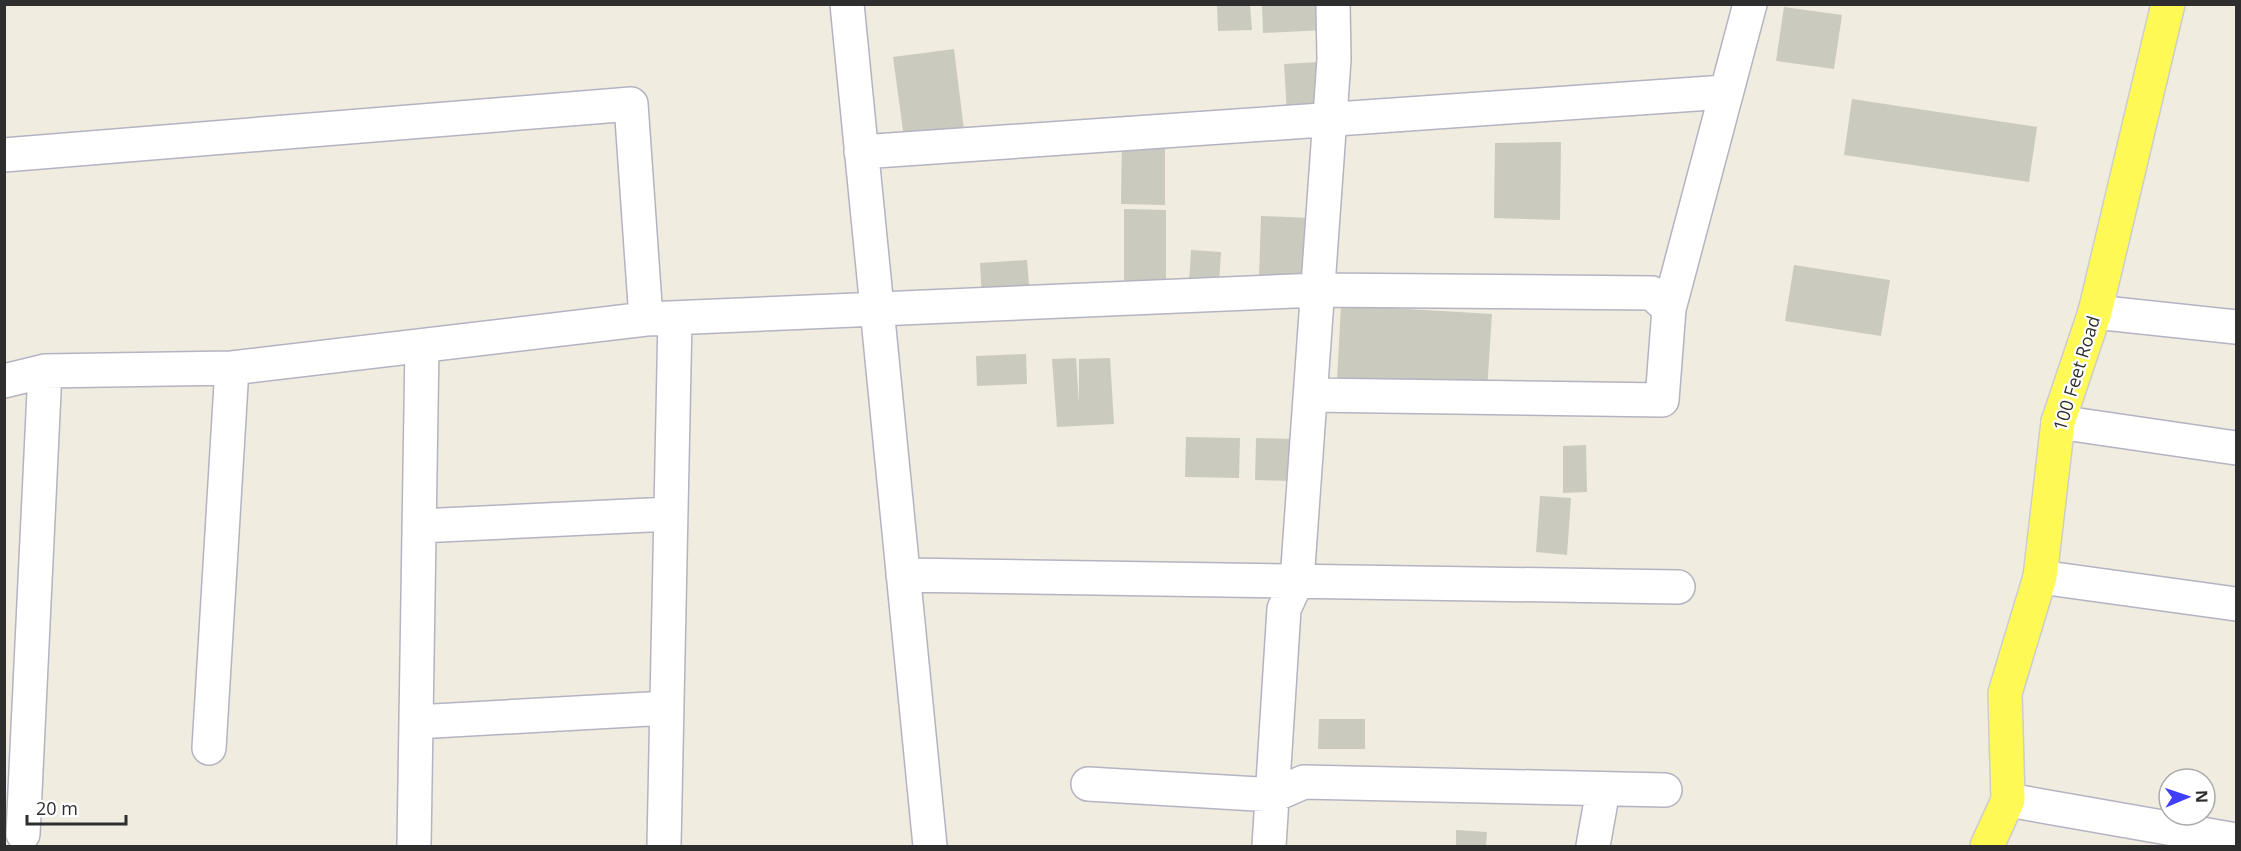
<svg xmlns="http://www.w3.org/2000/svg" width="2241" height="851" viewBox="0 0 2241 851" font-family="'Open Sans',sans-serif">
<style>
.building{fill:#cbcabe}
.lines{fill:none;stroke-linecap:round;stroke-linejoin:round}
.minor-casing{stroke:#b4b3c2;stroke-width:36}
.major-casing{stroke:#cdcdcd;stroke-width:36}
.minor{stroke:#fff;stroke-width:33}
.major{stroke:#fff956;stroke-width:33}
.labels{text-anchor:middle;dominant-baseline:central;stroke-width:4.5;stroke-linejoin:round;paint-order:stroke}
.street-label{font-size:18px;fill:#2e2e2e;stroke:#fff}
</style>
<rect width="100%" height="100%" fill="#f0ece0"/>
<!-- building -->
<path class="building" d="M1217,4H1250L1252,30L1218,31Z
M1262,4H1324L1325,30L1263,33Z
M1784,7L1842,15L1834,69L1776,61Z
M954,49L965,138L905,145L893,57Z
M1319,62L1321,111L1287,114L1284,64Z
M1852,99L2037,127L2029,182L1844,155Z
M1122,137H1165V205L1121,204Z
M1561,142L1560,220L1494,218L1495,143Z
M1124,209L1166,210V290H1124Z
M1261,216L1311,218L1310,279L1259,278Z
M1191,250L1221,252L1219,284L1189,283Z
M1027,260L1030,297L982,300L980,263Z
M1794,265L1890,280L1881,336L1785,321Z
M1341,305L1492,314L1487,390L1337,381Z
M1026,354L1027,384L977,386L976,356Z
M1076,358L1079,404V359L1110,358L1114,424L1057,427L1052,359Z
M1186,437L1240,438L1239,478L1185,477Z
M1256,438L1294,439L1293,481L1255,480Z
M1586,445L1587,492L1563,493V446Z
M1540,496L1571,498L1567,555L1536,552Z
M1319,719H1365V749H1318Z
M1456,830L1487,832L1486,846H1456Z"/>
<g class="lines">
<!-- minor casing -->
<g class="minor-casing">
<path id="minor" d="M847,4L930,846
M861,152L1725,92
M4,155L631,104L646,319
M1669,309L1750,4
M2095,312L2236,327
M4,381L45,371
M2058,422L2236,448
M419,526L670,514
M903,575L1678,587
M2040,577L2236,604
M416,722L667,708
M209,748L232,368
M1088,784L1274,795L1304,782L1665,790
M2008,800L2236,840
M23,834L45,371L232,368L646,319L1318,290L1652,293L1669,309L1662,400L1311,395
M414,846L422,346
M664,846L675,318
M1269,846L1284,609L1297,581L1330,117L1334,59L1333,4
M1593,846L1603,790"/>
</g>
<!-- major casing -->
<g class="major-casing">
<path id="major" d="M1987,846L2008,800L2005,693L2040,577L2058,422L2095,312L2168,4"/>
</g>
<!-- minor -->
<use href="#minor" class="minor"/>
<!-- major -->
<use href="#major" class="major"/>
</g>
<g class="labels">
<!-- street labels -->
<g class="street-label">
<text transform="translate(2076 373) rotate(-73)">100 Feet Road</text>
</g>
</g>
<!-- border -->
<rect width="2241" height="851" fill="none" stroke="#2e2e2e" stroke-width="12"/>
<!-- north arrow -->
<g transform="translate(2187 797) rotate(88)"><circle r="28" fill="#ffffff" stroke="#ababab" stroke-width="1.5"/>
<path d="M0-4.5L10 22L0 15L-10 22Z" fill="#403eff"/>
<text y="-9" font-size="16" font-weight="bold" text-anchor="middle" fill="#2e2e2e">N</text>
</g>
<!-- scale -->
<path d="M27 815v9h99v-9" fill="none" stroke="#2e2e2e" stroke-width="3"/>
<text x="36" y="815" font-size="18" fill="#2e2e2e" stroke="#ffffff" stroke-width="4.5" paint-order="stroke">20 m</text>
</svg>
